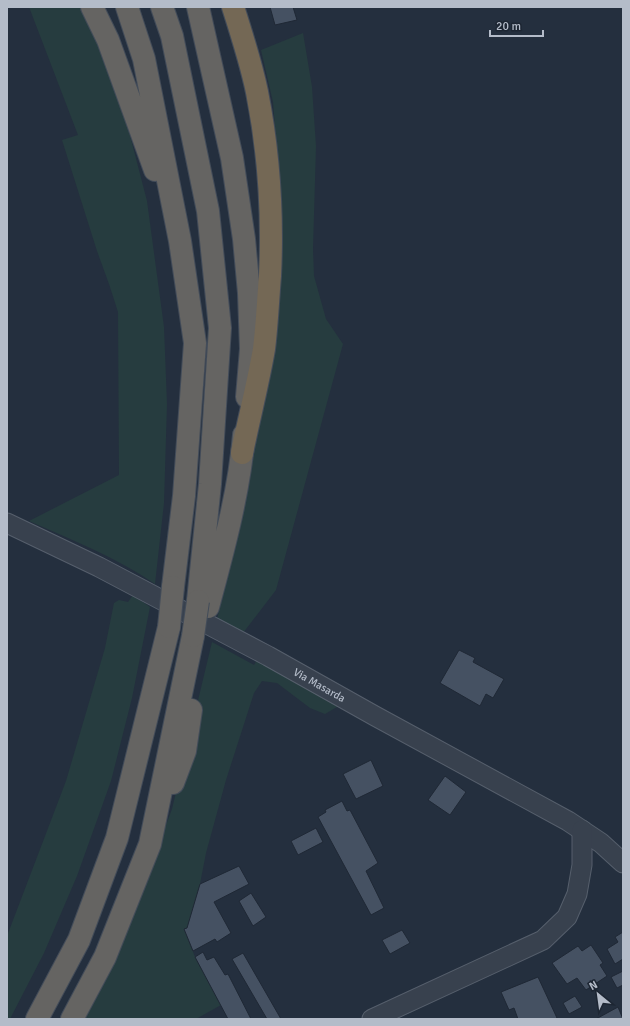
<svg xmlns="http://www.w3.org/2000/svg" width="630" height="1026" viewBox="0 0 630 1026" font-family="Signika,sans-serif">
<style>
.green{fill:#263c3f}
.building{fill:#455162;stroke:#1f2835}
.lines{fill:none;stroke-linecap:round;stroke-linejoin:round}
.minor-casing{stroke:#565f6c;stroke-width:21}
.trunk-casing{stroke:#434c59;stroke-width:24}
.motorway-casing{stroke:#434c59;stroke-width:24}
.minor{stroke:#38414e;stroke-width:19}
.trunk{stroke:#656462;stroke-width:22}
.motorway{stroke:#746855;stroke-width:22}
.trunk-bridge-casing{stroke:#434c59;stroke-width:24;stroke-linecap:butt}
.trunk-bridge{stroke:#656462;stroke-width:22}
.labels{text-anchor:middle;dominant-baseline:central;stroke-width:3;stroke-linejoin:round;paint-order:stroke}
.street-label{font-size:11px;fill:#b4bcc9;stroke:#1d2633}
</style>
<rect width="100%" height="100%" fill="#242f3e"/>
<!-- green -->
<path class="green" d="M29,7H83L96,33L125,116L147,201L164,327L167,404L164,503L155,584C116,557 72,540 29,521L119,475L118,312L109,284L97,251L62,140L78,135Z
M303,33L312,87L316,146L313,249L314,276L326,319L343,344L276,590L243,633L217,619L238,532L279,179L273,102L261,50Z
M133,595L150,607L132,698L111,781L77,876L44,953L10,1019H7V936L66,781L105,648L114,603L119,600L128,602Z
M212,642L254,665L257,660L342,704L325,714L310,708L277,683L262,681L254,693L226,780L206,853L200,884L187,928L184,929L195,957L221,1005L196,1019H83L133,913L172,809Z"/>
<!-- building -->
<path class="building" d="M270,7H293L297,20L275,25Z
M459,650L475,658L473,662L504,679L493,698L486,694L480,706L440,683Z
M371,760L383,786L356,799L343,774Z
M445,776L466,792L450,815L428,800Z
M342,801L347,811L350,810L378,863L366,871L384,908L371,915L318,817L326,812L325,810Z
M316,828L323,842L298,855L291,841Z
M239,866L249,884L214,902L231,933L217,942L215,939L193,951L184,929L187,928L200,884Z
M251,893L266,917L253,926L239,901Z
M402,930L410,943L390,954L382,940Z
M623,932V959L615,964L607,949L618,942L615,937Z
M591,945L603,963L600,965L607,976L586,990L577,978L567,984L552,963L578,946L582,951Z
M203,952L207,960L214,957L225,975L228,974L251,1019H228L195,957Z
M243,953L281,1019H267L232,959Z
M623,971V985L617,988L611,977Z
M538,977L557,1018L554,1019H518L514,1008L509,1010L501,992Z
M575,996L582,1007L569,1014L563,1003Z
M618,1007L623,1019H596Z"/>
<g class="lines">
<!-- minor casing -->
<g class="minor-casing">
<g id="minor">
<path id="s1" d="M7,523L99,567L268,656L375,716L568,821L601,843L623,863"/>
<path d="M372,1019L543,940L567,917L577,894L582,865V830"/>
</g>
</g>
<!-- trunk casing -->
<g class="trunk-casing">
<path id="trunk" d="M92,7L108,40L155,170
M127,7L144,59L180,241L195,343L184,496L173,587
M162,7L172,36L208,211L220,328L210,484L198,601
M198,7L232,158L244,239L249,293L251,349L247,397
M208,607C223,551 239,493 244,435
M173,783L185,751L191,710
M37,1019L79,940L117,838L169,627
M72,1019L105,957L150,844L193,636"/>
</g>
<!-- motorway casing -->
<g class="motorway-casing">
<path id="motorway" d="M233,7C242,35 251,63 257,92C269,153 273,214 270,276C268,300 267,325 264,349C258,384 249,418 242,453"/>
</g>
<!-- minor -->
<use href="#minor" class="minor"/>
<!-- trunk -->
<use href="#trunk" class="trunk"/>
<!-- motorway -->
<use href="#motorway" class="motorway"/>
<!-- trunk-bridge casing -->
<g class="trunk-bridge-casing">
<path id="trunk-bridge" d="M169,627L173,587
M193,636L198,601"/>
</g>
<!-- trunk-bridge -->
<use href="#trunk-bridge" class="trunk-bridge"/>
</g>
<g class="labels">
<!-- street labels -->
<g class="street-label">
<text stroke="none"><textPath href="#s1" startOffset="352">Via Masarda</textPath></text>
</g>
</g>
<!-- border -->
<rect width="630" height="1026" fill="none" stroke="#b4bcc9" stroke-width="16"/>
<!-- north arrow -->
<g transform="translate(598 994) rotate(331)" stroke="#1d2633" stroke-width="3" paint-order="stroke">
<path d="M0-3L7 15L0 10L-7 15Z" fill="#b4bcc9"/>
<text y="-6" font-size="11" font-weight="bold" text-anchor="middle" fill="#b4bcc9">N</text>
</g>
<!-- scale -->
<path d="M490 30v6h53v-6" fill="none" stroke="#b4bcc9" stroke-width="2"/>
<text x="496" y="30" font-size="12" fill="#b4bcc9" stroke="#1d2633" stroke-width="3" paint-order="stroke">20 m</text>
</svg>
